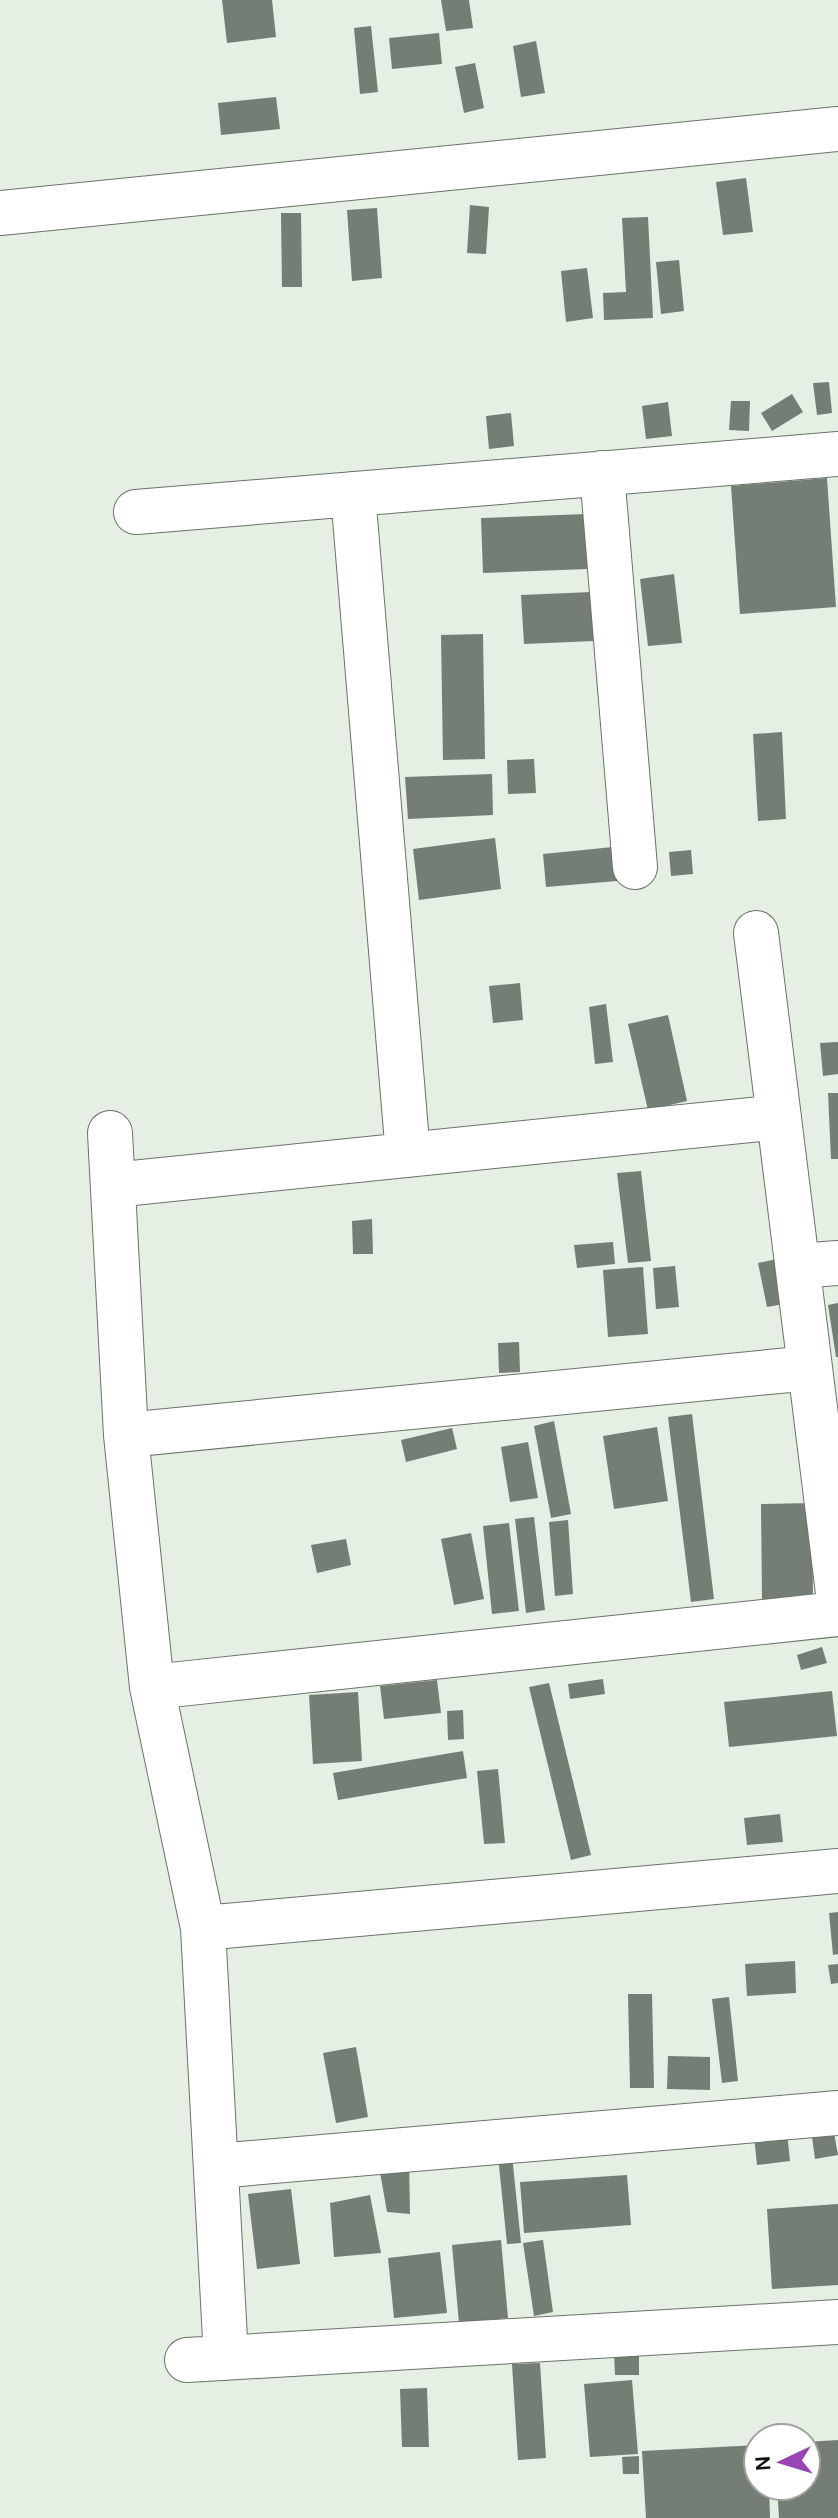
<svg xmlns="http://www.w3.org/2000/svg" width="838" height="2518" viewBox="0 0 838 2518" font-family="Karla,sans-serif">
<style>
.building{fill:#757e74}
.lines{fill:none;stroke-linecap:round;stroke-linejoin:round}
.minor-casing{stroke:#6a7369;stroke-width:46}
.minor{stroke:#fff;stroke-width:44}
</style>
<rect width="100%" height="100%" fill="#e5efe3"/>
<!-- building -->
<path class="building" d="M222,0H272L276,37L227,43Z
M441,0H469L473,28L446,31Z
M371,26L378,92L360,94L354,28Z
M439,33L442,64L392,69L389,38Z
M536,41L545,93L521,97L513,46Z
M475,63L484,108L464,113L455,67Z
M276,97L280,129L221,135L218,103Z
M746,178L753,232L723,235L716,182Z
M470,205L489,207L486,254L467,253Z
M377,208L382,278L352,281L347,210Z
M281,213H301L302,287H282Z
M648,217L653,318L604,320L603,293L626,292L622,218Z
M679,260L684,311L661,314L656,262Z
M587,268L593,318L566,322L561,271Z
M829,382L832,413L817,415L813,383Z
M792,394L803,412L772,431L761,413Z
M731,401H750L749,431L729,430Z
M668,402L672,436L646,439L642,406Z
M511,413L514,446L489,449L486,416Z
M827,478L836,607L740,614L731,486Z
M586,514L588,569L483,573L481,518Z
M674,574L682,643L648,646L640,579Z
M592,592L594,641L524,644L521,595Z
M483,634L485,759L443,760L441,635Z
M782,732L786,819L758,821L753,734Z
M534,759L536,793L508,794L507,760Z
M492,774L493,815L408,819L405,777Z
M495,838L501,889L419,900L413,849Z
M613,847L617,881L546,887L543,854Z
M691,850L693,874L671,876L669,852Z
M520,983L523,1020L493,1023L489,986Z
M606,1004L613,1062L595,1064L589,1007Z
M668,1015L687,1101L648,1110L628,1024Z
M838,1042V1074L823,1076L820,1043Z
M828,1093H838V1159H831Z
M641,1171L651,1261L628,1263L617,1173Z
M372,1219L373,1254H353L352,1221Z
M613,1242L615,1264L577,1268L574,1245Z
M781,1258L789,1303L767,1307L758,1263Z
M675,1266L679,1307L656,1309L653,1268Z
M643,1267L648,1334L608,1337L603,1270Z
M838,1303V1357H836L828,1305Z
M519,1342L520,1372L499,1373L498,1343Z
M692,1414L714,1599L691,1602L668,1417Z
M554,1421L571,1514L551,1518L534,1426Z
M657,1427L668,1501L614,1509L603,1436Z
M452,1428L457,1449L406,1462L401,1440Z
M528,1442L538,1498L510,1502L501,1447Z
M812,1503L813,1599H762L761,1504Z
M534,1517L545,1610L526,1613L515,1519Z
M568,1520L573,1594L555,1596L549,1522Z
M509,1523L519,1611L492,1614L483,1526Z
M471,1533L484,1599L454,1605L441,1539Z
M346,1539L351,1565L317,1573L311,1545Z
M822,1647L827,1663L801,1670L797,1655Z
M603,1679L605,1694L570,1699L568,1684Z
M437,1680L441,1713L384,1719L380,1686Z
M549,1683L591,1855L571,1860L529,1687Z
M832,1691L837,1736L729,1747L724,1702Z
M358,1692L362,1761L313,1764L309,1695Z
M463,1710L464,1739L448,1740L447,1711Z
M463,1751L467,1778L338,1800L333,1773Z
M498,1769L505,1843L484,1844L477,1771Z
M780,1814L783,1842L747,1845L744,1818Z
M838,1912V1954L833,1955L829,1913Z
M795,1961L796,1993L747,1996L745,1964Z
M838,1964V1983L831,1984L828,1965Z
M628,1994H652L654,2088H630Z
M729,1997L738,2081L722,2083L712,1999Z
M356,2047L368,2117L336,2123L323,2053Z
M668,2056L710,2057V2090L667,2089Z
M787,2132L790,2161L757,2165L754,2136Z
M834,2133L838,2155L815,2159L812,2137Z
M511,2145L521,2243L507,2244L497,2146Z
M377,2155H409L410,2214L387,2212Z
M627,2175L631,2225L524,2233L520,2182Z
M291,2189L300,2264L257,2269L248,2194Z
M370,2195L381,2253L334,2257L330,2203Z
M838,2204V2285L772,2289L767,2209Z
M501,2240L508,2318L459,2323L452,2245Z
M543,2240L553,2312L534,2316L523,2243Z
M440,2252L447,2313L394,2318L388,2258Z
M614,2353H639V2375H615Z
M540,2363L546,2458L518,2460L512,2364Z
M632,2380L638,2454L590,2457L584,2384Z
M427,2388L429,2447H402L400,2389Z
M838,2440V2518H779L777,2486H806V2442Z
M758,2445V2486H769L770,2518H646L642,2451Z
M639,2456V2474H623L622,2457Z"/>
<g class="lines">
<!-- minor casing -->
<g class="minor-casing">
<path id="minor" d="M0,213L838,129
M602,473L635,867
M353,494L408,1155
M136,512L838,454
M756,933L838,1593
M110,1133L126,1435L152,1687L203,1928L226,2358
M113,1185L779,1117
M798,1266L838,1263
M126,1435L810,1368
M152,1687L838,1614
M203,1928L838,1871
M216,2166L838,2113
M187,2360L838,2322"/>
</g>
<!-- minor -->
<use href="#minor" class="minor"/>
</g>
<!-- north arrow -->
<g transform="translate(782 2462) rotate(266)"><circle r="38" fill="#ffffff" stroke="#a0a1a0" stroke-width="2"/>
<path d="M0-6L14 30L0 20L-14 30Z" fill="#9946b5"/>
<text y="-12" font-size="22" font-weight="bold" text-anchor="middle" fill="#111411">N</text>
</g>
</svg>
